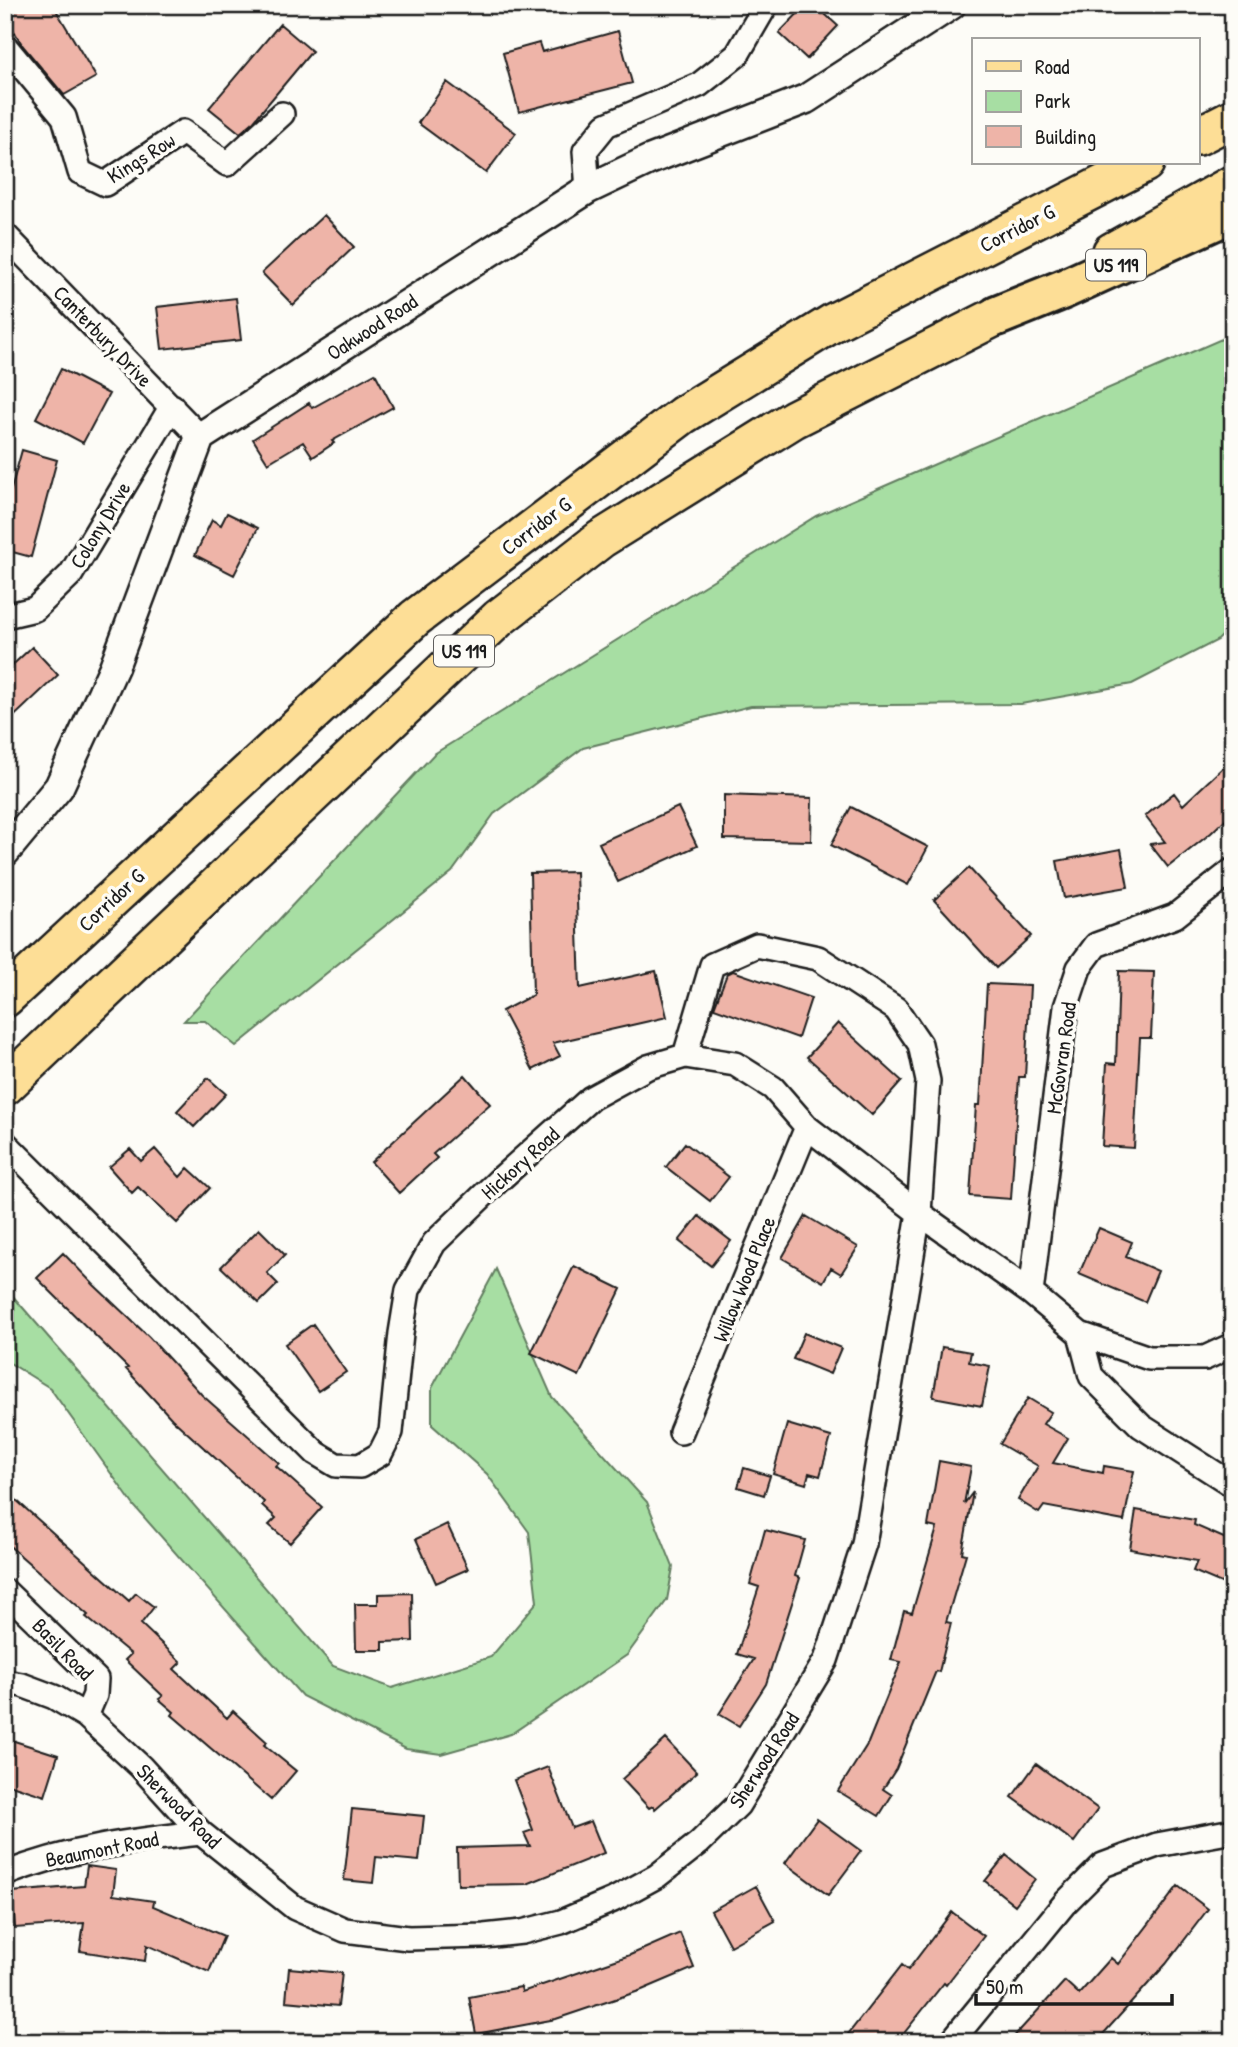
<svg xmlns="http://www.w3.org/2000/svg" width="1238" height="2047" viewBox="0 0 1238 2047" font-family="'Patrick Hand',sans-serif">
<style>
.green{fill:#a7dea3;stroke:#627d60;stroke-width:2}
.building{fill:#eeb4a8;stroke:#1c1c1c;stroke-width:2}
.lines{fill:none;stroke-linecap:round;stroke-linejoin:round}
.minor-casing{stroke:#1c1c1c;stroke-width:28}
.tertiary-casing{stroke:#1c1c1c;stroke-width:33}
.primary-casing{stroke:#1c1c1c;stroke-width:40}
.trunk-casing{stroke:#1c1c1c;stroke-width:42}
.motorway-casing{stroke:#1c1c1c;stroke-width:44}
.minor{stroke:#fdfcf7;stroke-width:23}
.tertiary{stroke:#fdfcf7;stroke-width:28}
.primary{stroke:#fdde96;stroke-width:35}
.trunk{stroke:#fdde96;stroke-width:37}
.motorway{stroke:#fdde96;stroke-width:38}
.labels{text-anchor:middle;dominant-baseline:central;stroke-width:7;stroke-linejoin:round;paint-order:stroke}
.shield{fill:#fdfcf7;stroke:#605f5e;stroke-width:2}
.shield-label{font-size:19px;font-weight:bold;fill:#1c1c1c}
.street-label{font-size:21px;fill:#1c1c1c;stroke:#fdfcf7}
</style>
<rect width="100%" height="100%" fill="#fdfcf7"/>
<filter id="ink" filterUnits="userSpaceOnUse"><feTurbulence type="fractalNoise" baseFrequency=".0143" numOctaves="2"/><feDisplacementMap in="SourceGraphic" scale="14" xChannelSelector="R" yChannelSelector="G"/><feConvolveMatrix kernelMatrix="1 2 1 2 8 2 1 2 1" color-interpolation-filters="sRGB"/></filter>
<g filter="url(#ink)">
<!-- green -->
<path class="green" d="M1233,334V625L1218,640L1132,684L1021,704L751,706L583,748L494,814L452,872L236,1046L205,1021H184L434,754L816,516Z
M496,1269L552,1397L647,1502L673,1567L667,1600L627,1655L511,1734L441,1754L406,1749L302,1696L135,1507L50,1388L5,1360V1287L333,1666L392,1688L491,1657L537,1602L529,1532L487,1474L432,1425V1388Z"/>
<!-- building -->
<path class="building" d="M5,5H53L96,77L64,95L23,46L5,16Z
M806,5H815L838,26L807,59L779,33Z
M280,24L312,51L252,123L240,133L209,108Z
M618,31L632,83L519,112L503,53L539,43L542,52Z
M447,82L516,133L486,173L418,123Z
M324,215L354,247L293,305L262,273Z
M236,298L241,340L162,349L157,307Z
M61,369L109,394L83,443L36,418Z
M375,373L393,407L332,441L334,443L313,457L303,442L268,463L253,439L309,403L312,408Z
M22,450L57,460L31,557L5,550V511Z
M227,513L258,528L234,575L195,555L212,520L221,525Z
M32,647L58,675L5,725V672Z
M1233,758V812L1211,833L1168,867L1150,844L1165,842L1145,816L1174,793L1183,805Z
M724,795L812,798L811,841L724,839Z
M678,807L697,846L618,882L599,843Z
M851,807L928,847L908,885L831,845Z
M1121,849L1128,887L1064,898L1057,861Z
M969,868L1031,936L996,968L934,900Z
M576,872L580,988L656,971L667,1017L553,1043L560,1056L533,1070L502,1011L533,995L530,873Z
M733,971L811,998L798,1038L714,1008L727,974Z
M1119,971L1154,972L1151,1038H1140L1134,1148L1102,1146L1107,1063L1116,1064Z
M987,984L1030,986L1025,1077H1019L1011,1199L970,1196L976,1105H980Z
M838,1023L902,1081L872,1115L807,1057Z
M465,1075L490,1104L433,1154L437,1158L399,1193L371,1162Z
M208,1078L226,1094L194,1127L177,1111Z
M685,1143L729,1177L710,1201L666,1167Z
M130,1149L141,1161L155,1149L180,1177L188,1168L210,1188L177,1223L138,1187L132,1193L109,1167Z
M699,1216L731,1241L711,1266L679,1241Z
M806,1216L858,1247L841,1274L831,1268L823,1282L782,1258Z
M1099,1228L1132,1242L1126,1257L1158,1271L1145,1302L1079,1274Z
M259,1229L285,1255L267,1273L278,1284L259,1303L221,1267Z
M63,1253L94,1285L149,1337L202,1395L279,1463L276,1466L322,1507L290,1543L269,1525L276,1518L262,1505L264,1502L172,1419L126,1369L128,1368L37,1278Z
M574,1266L621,1289L579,1376L531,1353Z
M313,1324L346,1372L318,1391L285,1344Z
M804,1333L841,1348L830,1374L793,1359Z
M942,1347L971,1352L969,1362L990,1366L982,1406L933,1397Z
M1028,1398L1051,1412L1043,1424L1068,1438L1053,1463L1103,1473L1104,1466L1134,1471L1124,1521L1044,1506L1039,1513L1018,1500L1038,1466L1000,1444Z
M787,1424L831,1437L820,1476L809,1473L806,1484L773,1474Z
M939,1461L971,1467L964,1504L973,1492L962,1553L966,1554L946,1622L951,1623L939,1672L936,1671L896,1769L883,1789L892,1795L879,1816L838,1791L868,1743L901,1662L891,1660L904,1611L912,1613L937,1528L928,1526Z
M744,1468L770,1476L764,1495L738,1487Z
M5,1490L129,1601L136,1593L154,1607L141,1624L181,1662L174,1669L227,1718L233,1711L267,1742L264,1745L296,1771L271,1800L172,1715L174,1712L159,1699L163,1696L125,1660L131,1654L86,1617L88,1615L5,1542Z
M1136,1510L1195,1520L1194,1525L1233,1542V1588L1193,1571L1197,1561L1130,1549Z
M447,1524L468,1569L436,1583L416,1539Z
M765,1530L805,1540L795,1576L800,1578L766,1684L739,1726L719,1714L754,1659L737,1654L759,1587L750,1584Z
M412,1593L413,1641L383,1642V1650H356L355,1604H378V1594Z
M5,1738L58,1755L45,1796L5,1783Z
M666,1739L697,1772L655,1809L653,1806L649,1808L622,1779Z
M1036,1764L1098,1809L1074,1842L1012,1797Z
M548,1767L572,1828L591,1821L604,1853L527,1884L458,1885L457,1848L530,1846L524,1833L533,1830L514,1780Z
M352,1809L424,1816L419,1861L376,1857L373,1883L344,1880Z
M817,1819L861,1851L828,1895L785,1863Z
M1006,1855L1035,1879L1015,1905L985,1881Z
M87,1866L116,1870L113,1895L154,1901L153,1906L224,1936L209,1972L147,1945L145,1961L80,1951L84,1923L15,1928L12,1892L84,1886Z
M756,1886L775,1921L730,1946L711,1911Z
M1178,1886L1208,1909L1166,1964L1096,2042H1009L1065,1981L1079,1994L1111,1958L1118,1964Z
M952,1912L984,1936L946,1985L944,1983L897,2042H842L902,1965L908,1970Z
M680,1933L694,1968L642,1990L556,2019L476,2034L469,1997L521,1987L522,1992L630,1955Z
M289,1968L342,1973L338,2006L286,2001Z"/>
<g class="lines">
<!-- minor casing -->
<g class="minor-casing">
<path id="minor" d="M5,46L64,117L80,172L105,184L183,132L227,164L282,114
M588,189L585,151L606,125L699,85L737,55L766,5
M5,235L200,437
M5,616L35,609L71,574L172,406
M5,1143L316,1453L336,1465L360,1466L380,1454L391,1432L401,1333L408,1290L434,1243L498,1181L591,1098L648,1067L685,1056L735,1064L773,1088L807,1127L919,1213L1031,1293L1080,1334L1149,1358H1205L1233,1345
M1031,1293L1066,1007L1079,968L1096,945L1175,916L1233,870
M1080,1334L1091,1376L1141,1426L1233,1485
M681,1432L807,1127
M5,1591L96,1679L95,1695L86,1716
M5,1682L22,1685L54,1697L86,1716L141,1767L201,1833L295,1908L345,1930L408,1938L484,1936L522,1932L561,1922L613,1900L657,1876L699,1843L738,1805L826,1660L864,1544L919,1213L928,1081L920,1044L896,1009L818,958L757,945L712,965L685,1056
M5,1874C68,1849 134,1840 201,1833
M951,2042L1065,1903L1103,1865L1157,1845L1233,1831"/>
</g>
<!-- tertiary casing -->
<g class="tertiary-casing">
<path id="tertiary" d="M5,852L59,787L114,667L200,437L588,189L649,160L806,99L951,5"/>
</g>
<!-- primary casing -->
<g class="primary-casing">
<path id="primary" d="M1111,251L1233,183"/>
</g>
<!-- trunk casing -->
<g class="trunk-casing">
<path id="trunk" d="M1198,136L1233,118
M5,998L415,618L683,415L834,322L1145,163
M5,1086L499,618L601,539L794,419L997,316"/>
</g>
<!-- motorway casing -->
<g class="motorway-casing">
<path id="motorway" d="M997,316L1064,289L1233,212"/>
</g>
<!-- minor -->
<use href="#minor" class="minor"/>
<!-- tertiary -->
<use href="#tertiary" class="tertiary"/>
<!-- primary -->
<use href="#primary" class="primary"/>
<!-- trunk -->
<use href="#trunk" class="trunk"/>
<!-- motorway -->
<use href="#motorway" class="motorway"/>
</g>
</g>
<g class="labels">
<!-- shield labels -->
<g class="shield">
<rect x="1086" y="249.5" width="60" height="31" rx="5"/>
<rect x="434" y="635.5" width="60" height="31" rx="5"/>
</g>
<g class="shield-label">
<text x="1116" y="265">US 119</text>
<text x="464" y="651">US 119</text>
</g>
<!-- street labels -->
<g class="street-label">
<text transform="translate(141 158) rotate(-32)">Kings Row</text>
<text transform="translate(1017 228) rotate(-27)">Corridor G</text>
<text transform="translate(372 327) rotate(-33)">Oakwood Road</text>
<text transform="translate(103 336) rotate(46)">Canterbury Drive</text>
<text transform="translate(100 525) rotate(-59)">Colony Drive</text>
<text transform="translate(536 526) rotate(-37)">Corridor G</text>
<text transform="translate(111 900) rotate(-43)">Corridor G</text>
<text transform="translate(1061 1058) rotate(-82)">McGovran Road</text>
<text transform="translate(520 1163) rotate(-42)">Hickory Road</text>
<text transform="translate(744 1279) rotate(-68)">Willow Wood Place</text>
<text transform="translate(63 1649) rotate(46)">Basil Road</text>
<text transform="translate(764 1760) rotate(-57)">Sherwood Road</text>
<text transform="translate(179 1806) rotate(45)">Sherwood Road</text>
<text transform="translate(102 1849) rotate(-11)">Beaumont Road</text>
</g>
</g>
<!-- margin -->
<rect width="1238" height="2047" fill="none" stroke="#fdfcf7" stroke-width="28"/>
<rect x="14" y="14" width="1210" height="2019" fill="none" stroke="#1c1c1c" stroke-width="2.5" filter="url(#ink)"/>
<!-- legend -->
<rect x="972" y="38" width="228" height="126" fill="#fdfcf7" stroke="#a3a29f" stroke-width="2"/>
<rect x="986" y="61" width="35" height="10" fill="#fdde96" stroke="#a3a29f" stroke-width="2"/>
<text x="1035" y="74" font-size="21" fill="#1c1c1c">Road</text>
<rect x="986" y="91" width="35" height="21" fill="#a7dea3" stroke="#a3a29f" stroke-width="2"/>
<text x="1035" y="108" font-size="21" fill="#1c1c1c">Park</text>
<rect x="986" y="126" width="35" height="21" fill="#eeb4a8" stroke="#a3a29f" stroke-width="2"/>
<text x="1035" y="144" font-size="21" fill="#1c1c1c">Building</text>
<!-- scale -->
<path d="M976 1994v10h196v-10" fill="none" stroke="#1c1c1c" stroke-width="3.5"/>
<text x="986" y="1994" font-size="21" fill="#1c1c1c" stroke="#fdfcf7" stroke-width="5" paint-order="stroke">50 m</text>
</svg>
